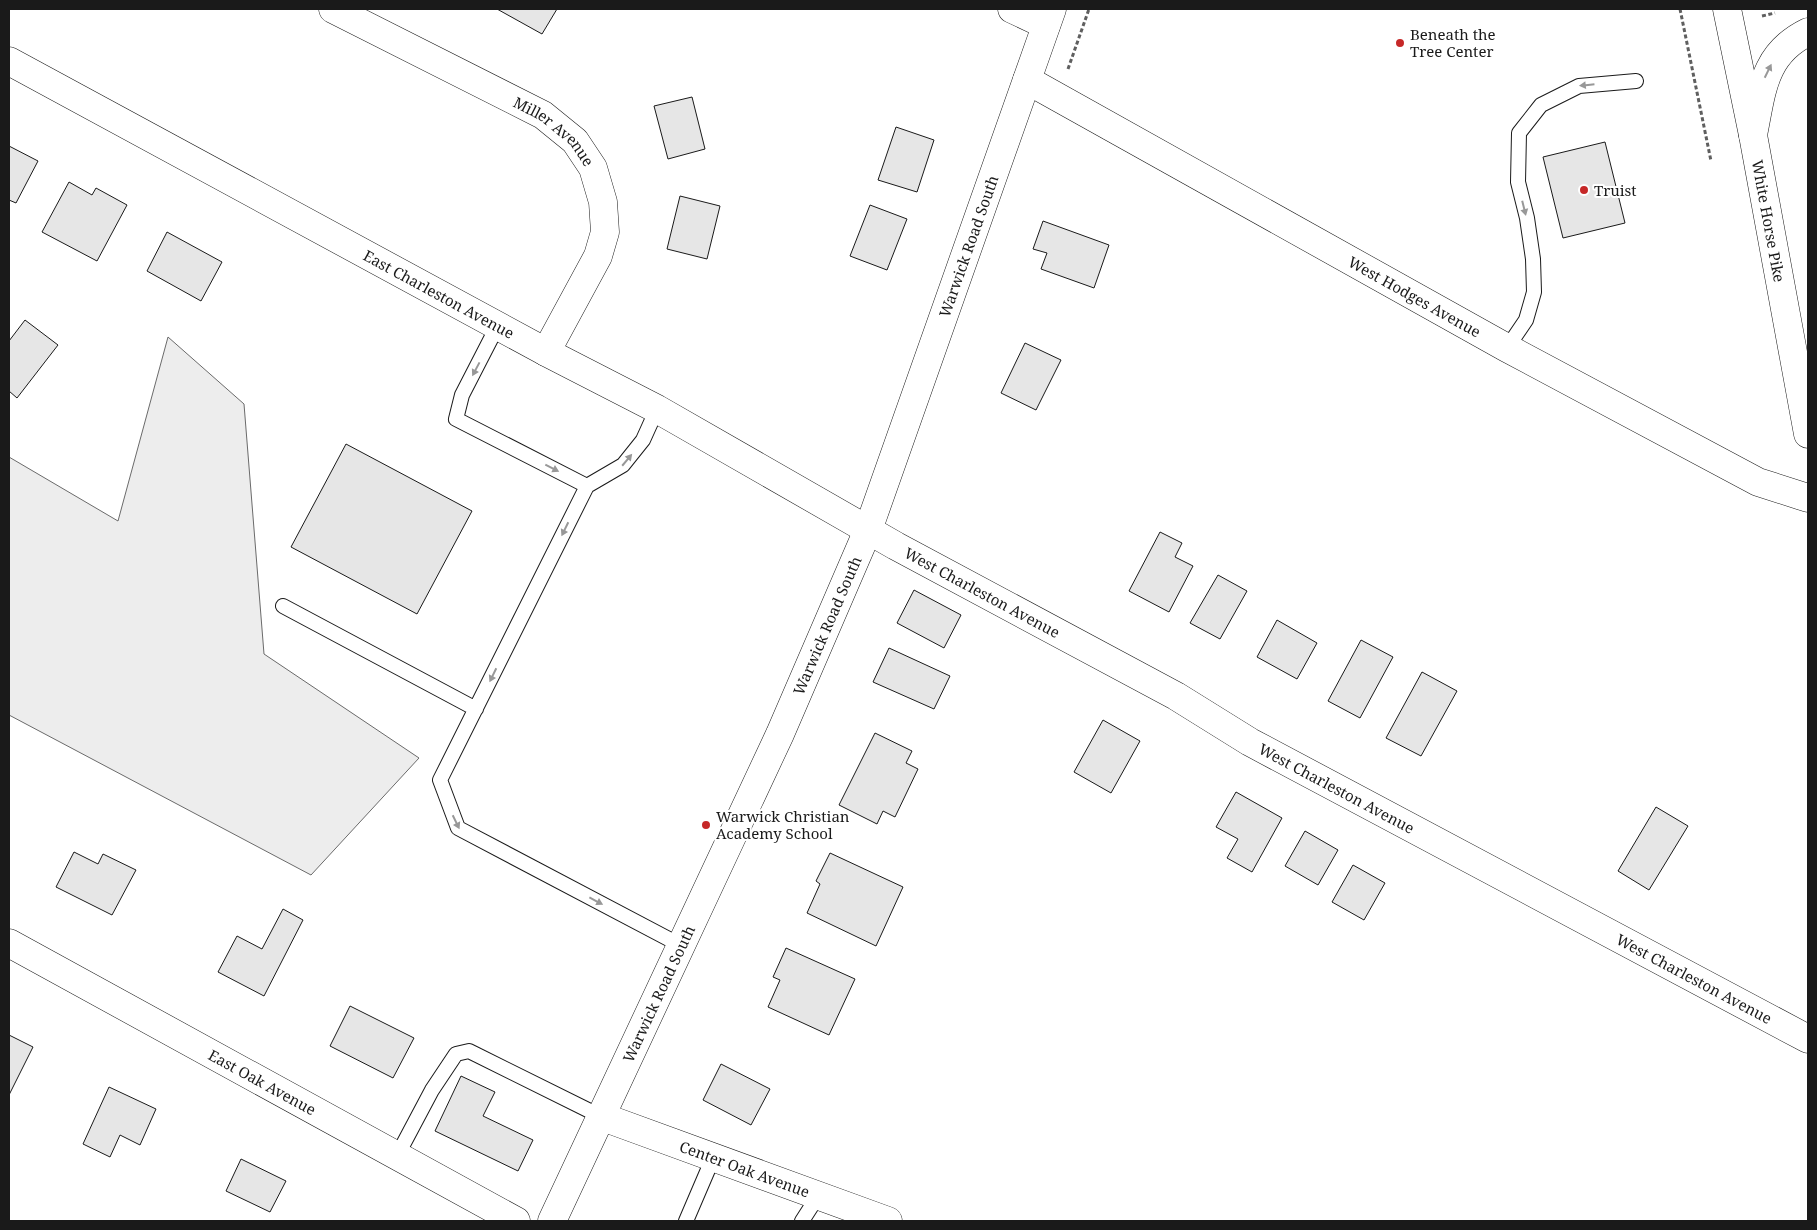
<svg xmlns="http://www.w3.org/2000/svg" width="1817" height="1230" viewBox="0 0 1817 1230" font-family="'Noto Serif',serif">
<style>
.built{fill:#ededed;stroke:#6a6a6a}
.building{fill:#e6e6e6;stroke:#1a1a1a}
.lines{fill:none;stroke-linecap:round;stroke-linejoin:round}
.lane-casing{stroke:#1a1a1a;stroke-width:16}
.street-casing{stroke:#1a1a1a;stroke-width:29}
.secondary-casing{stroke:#1a1a1a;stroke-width:29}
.highway-casing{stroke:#1a1a1a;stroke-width:29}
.path{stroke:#5f5f5f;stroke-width:3;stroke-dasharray:4 2.5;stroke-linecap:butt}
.lane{stroke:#fff;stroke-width:14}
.street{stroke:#fff;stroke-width:28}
.secondary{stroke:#fff;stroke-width:28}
.highway{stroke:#fff;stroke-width:28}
.oneway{fill:#989898}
.poi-dot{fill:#c62828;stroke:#fff;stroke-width:2}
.labels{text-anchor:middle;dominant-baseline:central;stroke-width:4;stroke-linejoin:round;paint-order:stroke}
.poi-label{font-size:15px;fill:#1a1a1a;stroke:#fff;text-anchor:start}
.street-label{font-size:15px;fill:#1a1a1a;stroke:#fff}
</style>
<rect width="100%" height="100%" fill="#fff"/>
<!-- built -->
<path class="built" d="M168,337L244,404L264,654L419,758L311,875L9,715V457L118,521Z"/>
<!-- building -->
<path class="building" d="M497,9H557L542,34Z
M692,97L705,149L668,159L654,106Z
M896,127L934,140L917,192L878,180Z
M1605,142L1625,223L1563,238L1543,157Z
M9,146L38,161L16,203L9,200Z
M69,182L92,195L96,188L127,205L97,261L42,232Z
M680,196L720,206L707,259L667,249Z
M870,205L907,219L887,270L850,256Z
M1043,221L1109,245L1094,288L1041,269L1047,253L1033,249Z
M167,232L222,262L201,301L147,271Z
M25,320L58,345L17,398L9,391V341Z
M1025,343L1061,360L1036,410L1001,393Z
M346,444L472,511L417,614L291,547Z
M1160,532L1182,543L1175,557L1193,566L1169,612L1129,591Z
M1218,575L1247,591L1220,639L1190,623Z
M914,590L961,615L944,648L897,623Z
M1277,620L1317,643L1297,679L1257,657Z
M1361,640L1393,657L1360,718L1328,701Z
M889,648L950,676L934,709L873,682Z
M1422,672L1457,691L1421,756L1386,738Z
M1103,720L1140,741L1111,793L1074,772Z
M875,733L912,751L906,763L918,769L895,817L883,811L877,824L839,805Z
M1236,792L1282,818L1252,872L1227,858L1238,839L1216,827Z
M1656,807L1688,826L1649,890L1618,871Z
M1305,831L1338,850L1318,885L1285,866Z
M74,852L98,864L103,854L136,870L112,915L56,887Z
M830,853L903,887L876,946L807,913L820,884L816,881Z
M1353,865L1385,883L1364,920L1332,902Z
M283,909L303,920L264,996L218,972L237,936L262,949Z
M786,948L855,979L829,1035L768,1007L780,980L773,977Z
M350,1006L414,1038L393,1078L330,1046Z
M9,1035L33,1047L9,1095Z
M721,1064L770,1089L751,1125L703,1100Z
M461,1076L495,1092L483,1116L533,1140L518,1171L435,1131Z
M109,1087L156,1109L140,1145L120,1135L110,1157L83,1144Z
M241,1159L286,1181L270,1212L226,1191Z"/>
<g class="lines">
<!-- lane casing -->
<g class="lane-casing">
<path id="lane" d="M498,325L462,395L456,419L587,486
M1507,348L1526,320L1534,292L1533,259L1527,218L1518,182L1519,133L1541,105L1579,86L1636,81
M657,409L643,440L623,465L587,486L440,780L458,828L682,946
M283,606L476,709
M397,1156L432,1090L456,1054L469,1051L600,1116
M686,1221L713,1158
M802,1221L818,1196"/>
</g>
<!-- street casing -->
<g class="street-casing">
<g id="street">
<path id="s1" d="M333,9L543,115L575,141L593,168L603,202L605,232L598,256L546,352"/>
<path d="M1012,9L1046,25"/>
<path id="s2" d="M1027,80L1507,348L1758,482L1808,498"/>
<path d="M1753,135C1762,91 1763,54 1808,32"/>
<path id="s3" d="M600,1116L888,1221"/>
</g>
</g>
<!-- secondary casing -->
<g class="secondary-casing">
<g id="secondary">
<path id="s4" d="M9,61L546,352L657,409L896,546L1176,696L1250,742L1808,1039"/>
<path id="s5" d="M9,943L516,1221"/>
<path id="s6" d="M552,1221L780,734L868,530L1052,9"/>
</g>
</g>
<!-- highway casing -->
<g class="highway-casing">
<g id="highway">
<path id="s7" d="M1727,9L1753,135L1808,434"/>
</g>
</g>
<!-- path -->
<path class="path" d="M1680,9L1711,161
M1762,16L1775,13
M1068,69L1089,9"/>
<!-- lane -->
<use href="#lane" class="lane"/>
<!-- street -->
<use href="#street" class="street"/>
<!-- secondary -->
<use href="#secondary" class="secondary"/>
<!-- highway -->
<use href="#highway" class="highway"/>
</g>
<!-- one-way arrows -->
<defs><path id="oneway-solid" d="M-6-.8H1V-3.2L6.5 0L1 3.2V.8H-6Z" transform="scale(1.25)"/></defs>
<g class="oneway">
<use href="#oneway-solid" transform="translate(1768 71) rotate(-64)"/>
<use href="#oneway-solid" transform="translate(1587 85) rotate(174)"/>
<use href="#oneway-solid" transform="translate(1524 208) rotate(76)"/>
<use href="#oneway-solid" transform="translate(476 369) rotate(118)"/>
<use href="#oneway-solid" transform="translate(627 460) rotate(-50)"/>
<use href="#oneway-solid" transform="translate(552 468) rotate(27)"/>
<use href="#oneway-solid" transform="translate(565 529) rotate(116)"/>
<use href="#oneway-solid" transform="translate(493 675) rotate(116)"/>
<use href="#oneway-solid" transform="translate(456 822) rotate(64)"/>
<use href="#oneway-solid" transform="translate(596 901) rotate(28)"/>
</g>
<!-- markers -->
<g class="poi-dot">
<circle cx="1400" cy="43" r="5"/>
<circle cx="1584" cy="190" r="5"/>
<circle cx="706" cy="825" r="5"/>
</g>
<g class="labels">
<!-- poi labels -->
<g class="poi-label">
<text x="1410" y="34">Beneath the<tspan x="1410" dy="17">Tree Center</tspan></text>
<text x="1594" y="190">Truist</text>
<text x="716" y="816">Warwick Christian<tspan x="716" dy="17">Academy School</tspan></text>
</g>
<!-- street labels -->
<g class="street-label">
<text stroke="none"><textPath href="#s1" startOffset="254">Miller Avenue</textPath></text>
<text stroke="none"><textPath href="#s7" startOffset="216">White Horse Pike</textPath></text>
<text stroke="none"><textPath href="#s6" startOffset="1061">Warwick Road South</textPath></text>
<text stroke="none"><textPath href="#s4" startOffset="489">East Charleston Avenue</textPath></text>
<text stroke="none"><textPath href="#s2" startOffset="444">West Hodges Avenue</textPath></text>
<text stroke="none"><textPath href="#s4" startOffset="1109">West Charleston Avenue</textPath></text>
<text stroke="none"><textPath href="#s6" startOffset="656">Warwick Road South</textPath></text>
<text stroke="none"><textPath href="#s4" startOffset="1514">West Charleston Avenue</textPath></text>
<text stroke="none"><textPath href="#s4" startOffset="1919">West Charleston Avenue</textPath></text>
<text stroke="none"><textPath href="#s6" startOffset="251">Warwick Road South</textPath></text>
<text stroke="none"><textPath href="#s5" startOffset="289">East Oak Avenue</textPath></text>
<text stroke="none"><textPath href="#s3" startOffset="154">Center Oak Avenue</textPath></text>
</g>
</g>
<!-- border -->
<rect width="1817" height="1230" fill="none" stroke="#1a1a1a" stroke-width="20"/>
</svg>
